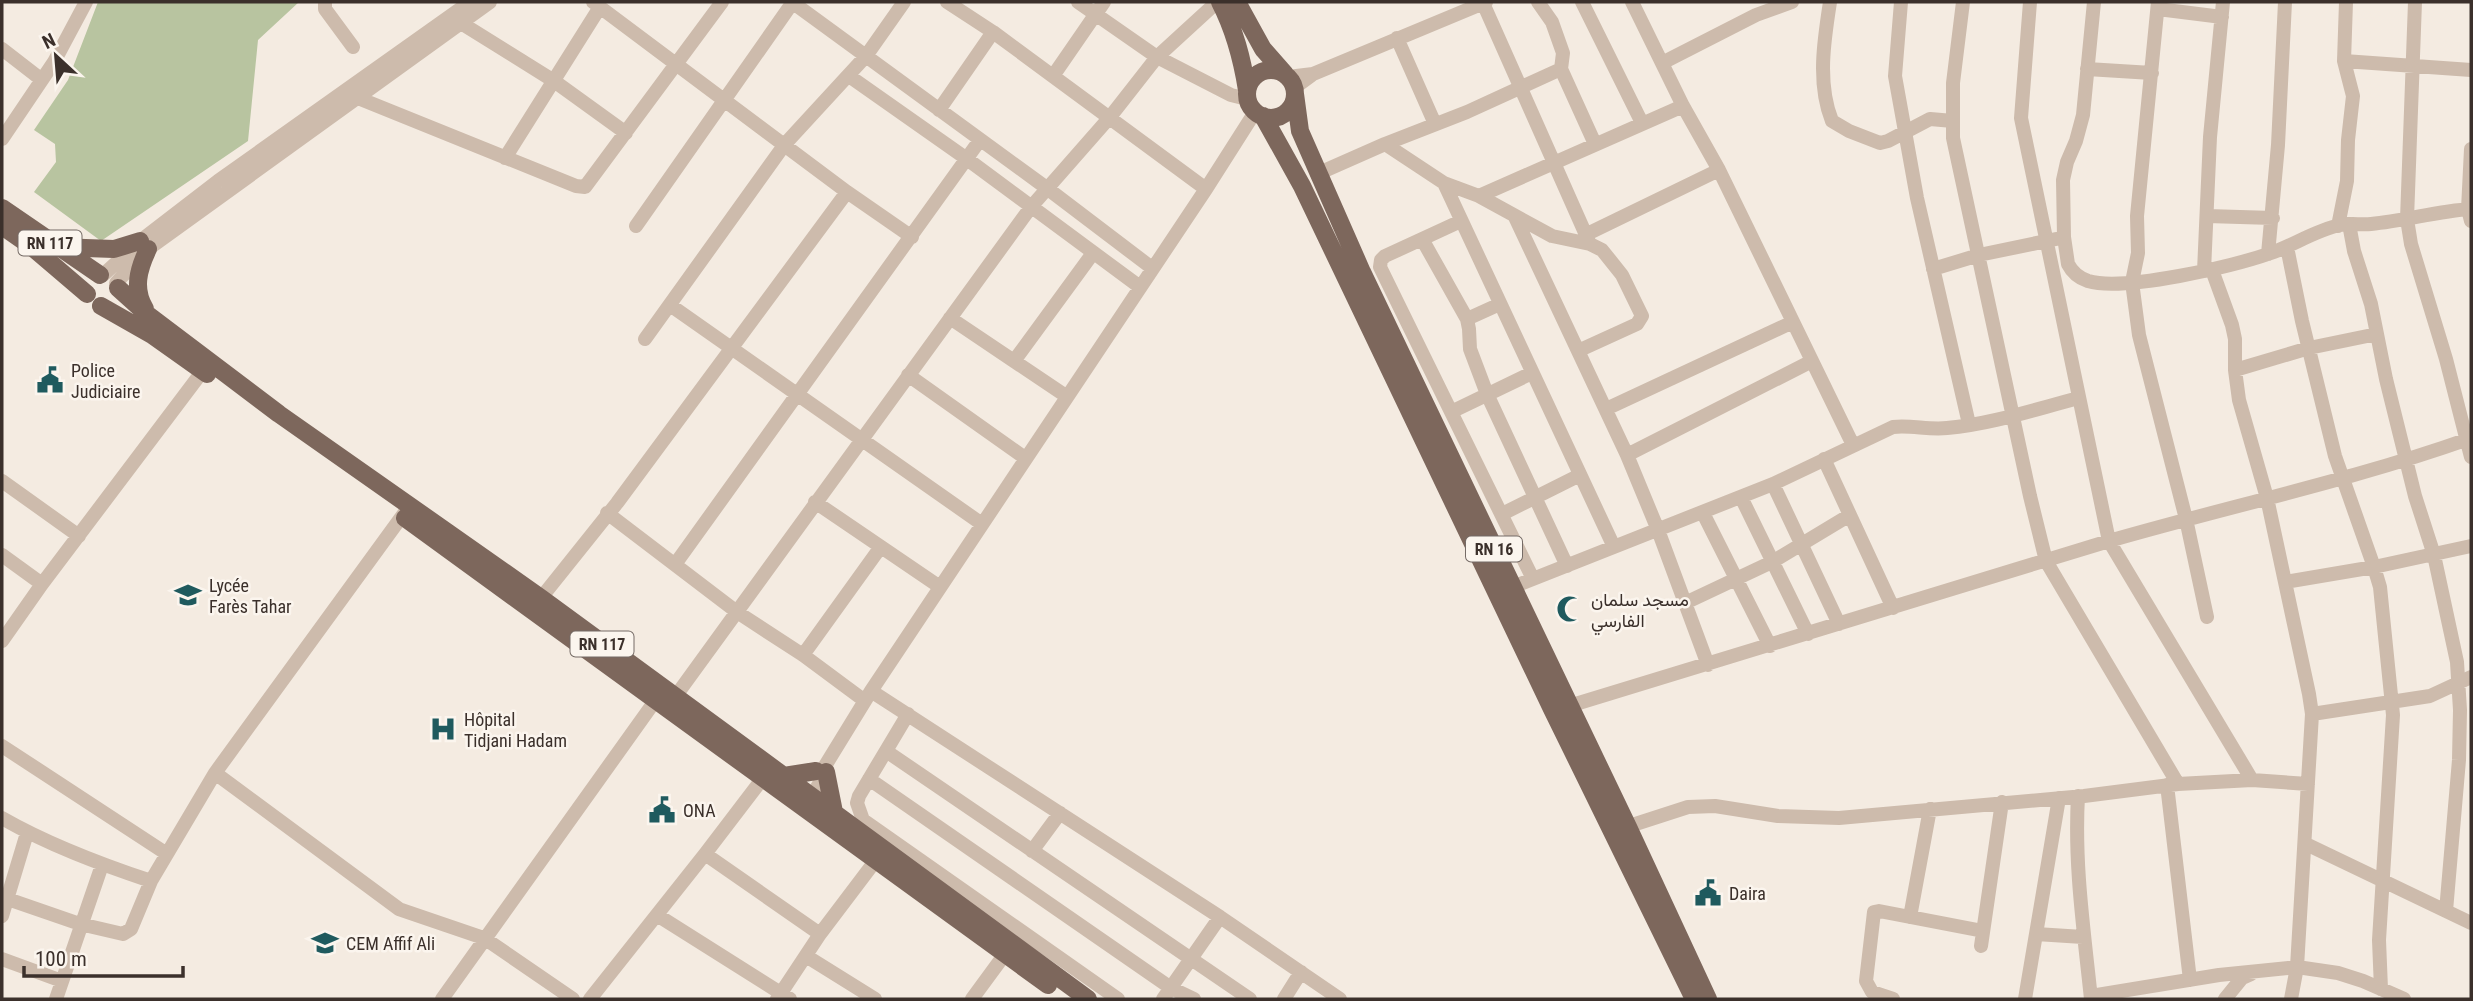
<svg xmlns="http://www.w3.org/2000/svg" width="2473" height="1001" viewBox="0 0 2473 1001" font-family="'Roboto Condensed',Vazirmatn,sans-serif">
<style>
.green{fill:#b8c4a0}
.lines{fill:none;stroke-linecap:round;stroke-linejoin:round}
.minor{stroke:#cdbbac;stroke-width:14}
.major{stroke:#7d675c;stroke-width:18}
.labels{text-anchor:middle;dominant-baseline:central;stroke-width:5;stroke-linejoin:round;paint-order:stroke}
.shield{fill:#fbf5ee;stroke:#756b66;stroke-width:2}
.shield-label{font-size:16px;font-weight:bold;fill:#3b302b}
.poi-label{font-size:18px;fill:#3b302b;stroke:#fbf5ee;text-anchor:start}
</style>
<rect width="100%" height="100%" fill="#f4ebe1"/>
<!-- green -->
<path class="green" d="M98,2H299L258,40L248,141L101,241L34,192L56,162L55,144L34,130L68,80Z"/>
<g class="lines">
<!-- minor -->
<path class="minor" d="M325,2V9L353,47
M593,2L847,192L912,237
M792,2L1048,189L1152,268
M947,2L993,32L1206,189
M1078,2L1157,57L1231,95L1247,99
M1538,2L1552,22L1563,53L1561,69L1595,144
M1582,2L1642,123
M1632,2L1683,106L1719,170L1853,445
M1830,2C1824,40 1817,84 1832,121L1849,131L1880,143L1888,141L1930,119L1953,121
M1901,2L1895,76L1917,198L1969,424
M1963,2L1953,83V138L2030,496L2046,561L2178,784
M2030,2L2021,118L2109,541L2252,780
M2094,2L2083,115L2076,141L2067,162L2063,180L2064,237L2068,264C2072,272 2079,278 2088,281C2124,292 2234,266 2271,253C2294,245 2316,230 2340,225C2350,223 2361,225 2371,224C2405,221 2437,211 2471,209
M2158,2L2137,216L2138,253L2132,282L2139,335L2186,519L2207,617
M2415,2L2407,219L2411,244L2446,359L2471,457
M1483,3L1590,244
M2158,9L2222,17
M461,23L554,81L626,133
M1397,38L1435,124
M2,49L42,80
M2344,61L2471,70
M1662,63L1756,15L1792,2
M2087,69L2152,73
M1313,74L1486,2
M849,76L967,159L1140,287
M1053,76L1104,2
M1288,77L1313,74L1294,88
M358,98L576,186L585,187L722,2
M939,110L993,32
M2,139L54,62L86,2
M1385,144L1467,112L1561,69
M2471,149L2468,209L2471,221
M505,158L600,7
M1317,174L1385,144L1444,183L1479,196L1552,236L1590,244L1602,250L1622,275L1642,316L1637,324L1580,350
M1444,183L1614,547
M1479,196L1683,106
M2207,216L2273,218
M1515,217L1627,455L1658,530L1708,665
M1461,221L1385,256L1381,260L1380,267L1533,579
M2349,224L2354,251L2371,304L2386,379L2415,496L2434,555L2457,662L2460,710L2459,760L2446,911
M636,226L793,2
M2338,226L2347,181L2348,140L2353,96L2344,61L2346,2
M1585,235L1719,170
M1422,239L1467,319L1469,329L1470,349L1487,394L1567,566
M2287,247L2302,321L2335,456L2374,567L2471,546
M2268,254L2278,145L2285,2
M1933,269L1979,255L2056,239
M2212,270L2232,325L2235,339V370L2239,400L2267,498L2309,694L2312,714L2297,967L2291,999
M2204,271L2210,137L2223,2
M103,275L140,241L218,181L470,2
M116,283L148,249L490,2
M670,305L982,524
M950,318L1066,396
M1467,319L1500,304
M645,339L785,144L866,56L904,2
M1014,361L1093,253
M2235,370L2309,348L2377,334
M908,375L1025,458
M1606,409L1793,322
M1451,412L1532,373
M1627,455L1812,361
M1824,459L1893,608
M2,481L79,536
M1773,484L1839,624
M1741,497L1808,634
M815,502L940,587
M408,508L215,773L399,909L484,938L573,999
M607,513L737,612L803,655L865,701
M1703,513L1770,646
M1502,514L1580,475
M2,555L42,584
M676,563L980,140
M2285,582L2374,567L2380,587L2393,715L2379,940L2381,989
M1505,590L1773,484L1893,427C1911,425 1929,430 1947,428C1992,424 2036,409 2079,398
M541,598L617,503L847,192
M1685,603L1772,562L1850,515
M2,641L42,584L208,364
M803,655L880,548
M871,691L1220,917L1340,999
M675,697L1031,207L1110,117L1157,57L1217,2
M1569,706L2109,541C2230,506 2353,480 2471,438
M2312,714L2430,696L2471,677
M2,746L167,854
M886,751L1250,999
M869,779L1171,988L1194,999
M2167,785L2190,980
M2078,796C2074,865 2084,931 2091,999
M808,803L823,777L825,766L871,691L1206,189L1255,112
M2,818C49,845 100,864 151,881
M863,820L857,803L859,796L908,714
M855,829L863,820L1118,999
M1620,829L1688,807L1715,806L1778,816L1839,818L2084,796L2178,784L2252,780L2308,784
M2306,844L2471,923
M1032,851L1060,813
M705,854L820,934
M2,897L80,924L123,934L131,929L151,881L215,773
M657,915L790,999
M2,916L27,833
M1910,917L1930,809
M2036,934L2083,937
M1981,946L2002,802
M806,956L875,999
M2,959L62,981
M2091,996L2219,975L2297,967L2338,973L2363,981L2404,999
M56,999L102,865
M442,999L655,701
M590,999L705,854L763,778
M777,999L820,934L876,860
M972,999L1005,954
M1163,999L1220,917
M1284,999L1301,972
M1893,999L1872,992L1866,981L1874,912L1879,911L1983,931
M2025,999L2059,798
M2225,999L2242,978L2251,974"/>
<!-- major -->
<path class="major" d="M1220,2C1235,31 1242,58 1247,90
M1237,2L1263,49L1285,74
M1247 94a24 24 0 1 1 48 0a24 24 0 1 1-48 0Z
M1295,94L1300,131L1362,272L1628,827L1708,999
M1263,116L1302,186L1552,709L1694,999
M2,208L100,275
M2,226L32,247L87,294
M57,247L114,249L140,241
M118,288L148,315L279,414L541,598L1088,999
M101,306L152,335L207,374
M145,309C133,289 138,270 148,249
M405,518L1048,985
M826,772L834,812
M784,776L816,771"/>
</g>
<!-- icons -->
<defs>
<g id="civic-bare" transform="scale(2.1)"><path d="M-.6-6.5H3V-4.5H.6V-3L4-1V1h2V6H-6V1h2V-1L-.6-3ZM-1.2 2.5V6h2.4V2.5Z" fill="#1f5a5e" stroke="#fbf5ee" stroke-width="2.5" paint-order="stroke"/></g>
<g id="school-bare" transform="scale(2.1)"><path d="M0-5L7-2L0 1L-7-2ZM-4 1L0 2.5L4 1V4Q0 6-4 4Z" fill="#1f5a5e" stroke="#fbf5ee" stroke-width="2.5" paint-order="stroke"/></g>
<g id="mosque-bare" transform="scale(2.1)"><path d="M3.5-4.9A6 6 0 1 0 3.5 4.9A5 5 0 1 1 3.5-4.9Z" fill="#1f5a5e" stroke="#fbf5ee" stroke-width="2.5" paint-order="stroke"/></g>
<g id="hospital-bare" transform="scale(2.1)"><path d="M-5-5h3v3.5h4V-5h3V5h-3V1.5h-4V5h-3Z" fill="#1f5a5e" stroke="#fbf5ee" stroke-width="2.5" paint-order="stroke"/></g>
</defs>
<g fill-rule="evenodd">
<use href="#civic-bare" x="50" y="380"/>
<use href="#school-bare" x="188" y="595"/>
<use href="#mosque-bare" x="1570" y="609"/>
<use href="#hospital-bare" x="443" y="729"/>
<use href="#civic-bare" x="662" y="810"/>
<use href="#civic-bare" x="1708" y="893"/>
<use href="#school-bare" x="325" y="943"/>
</g>
<g class="labels">
<!-- shield labels -->
<g class="shield">
<rect x="18.5" y="230.5" width="63" height="25" rx="5"/>
<rect x="1466" y="536.5" width="56" height="25" rx="5"/>
<rect x="570.5" y="631.5" width="63" height="25" rx="5"/>
</g>
<g class="shield-label">
<text x="50" y="243">RN 117</text>
<text x="1494" y="549">RN 16</text>
<text x="602" y="644">RN 117</text>
</g>
<!-- poi labels -->
<g class="poi-label">
<text x="71" y="370">Police<tspan x="71" dy="21">Judiciaire</tspan></text>
<text x="209" y="585">Lycée<tspan x="209" dy="21">Farès Tahar</tspan></text>
<text x="1591" y="599">مسجد سلمان<tspan x="1591" dy="21">الفارسي</tspan></text>
<text x="464" y="719">Hôpital<tspan x="464" dy="21">Tidjani Hadam</tspan></text>
<text x="683" y="810">ONA</text>
<text x="1729" y="893">Daira</text>
<text x="346" y="943">CEM Affif Ali</text>
</g>
</g>
<!-- border -->
<rect width="2473" height="1001" fill="none" stroke="#3b302b" stroke-width="7"/>
<!-- north arrow -->
<g transform="translate(56 56) rotate(334)" stroke="#fbf5ee" stroke-width="5" paint-order="stroke">
<path d="M0-5L12 26L0 18L-12 26Z" fill="#3b302b"/>
<text y="-10" font-size="19" font-weight="bold" text-anchor="middle" fill="#3b302b">N</text>
</g>
<!-- scale -->
<path d="M24 966v10h159v-10" fill="none" stroke="#3b302b" stroke-width="3.5"/>
<text x="35" y="966" font-size="21" fill="#3b302b" stroke="#fbf5ee" stroke-width="5" paint-order="stroke">100 m</text>
</svg>
